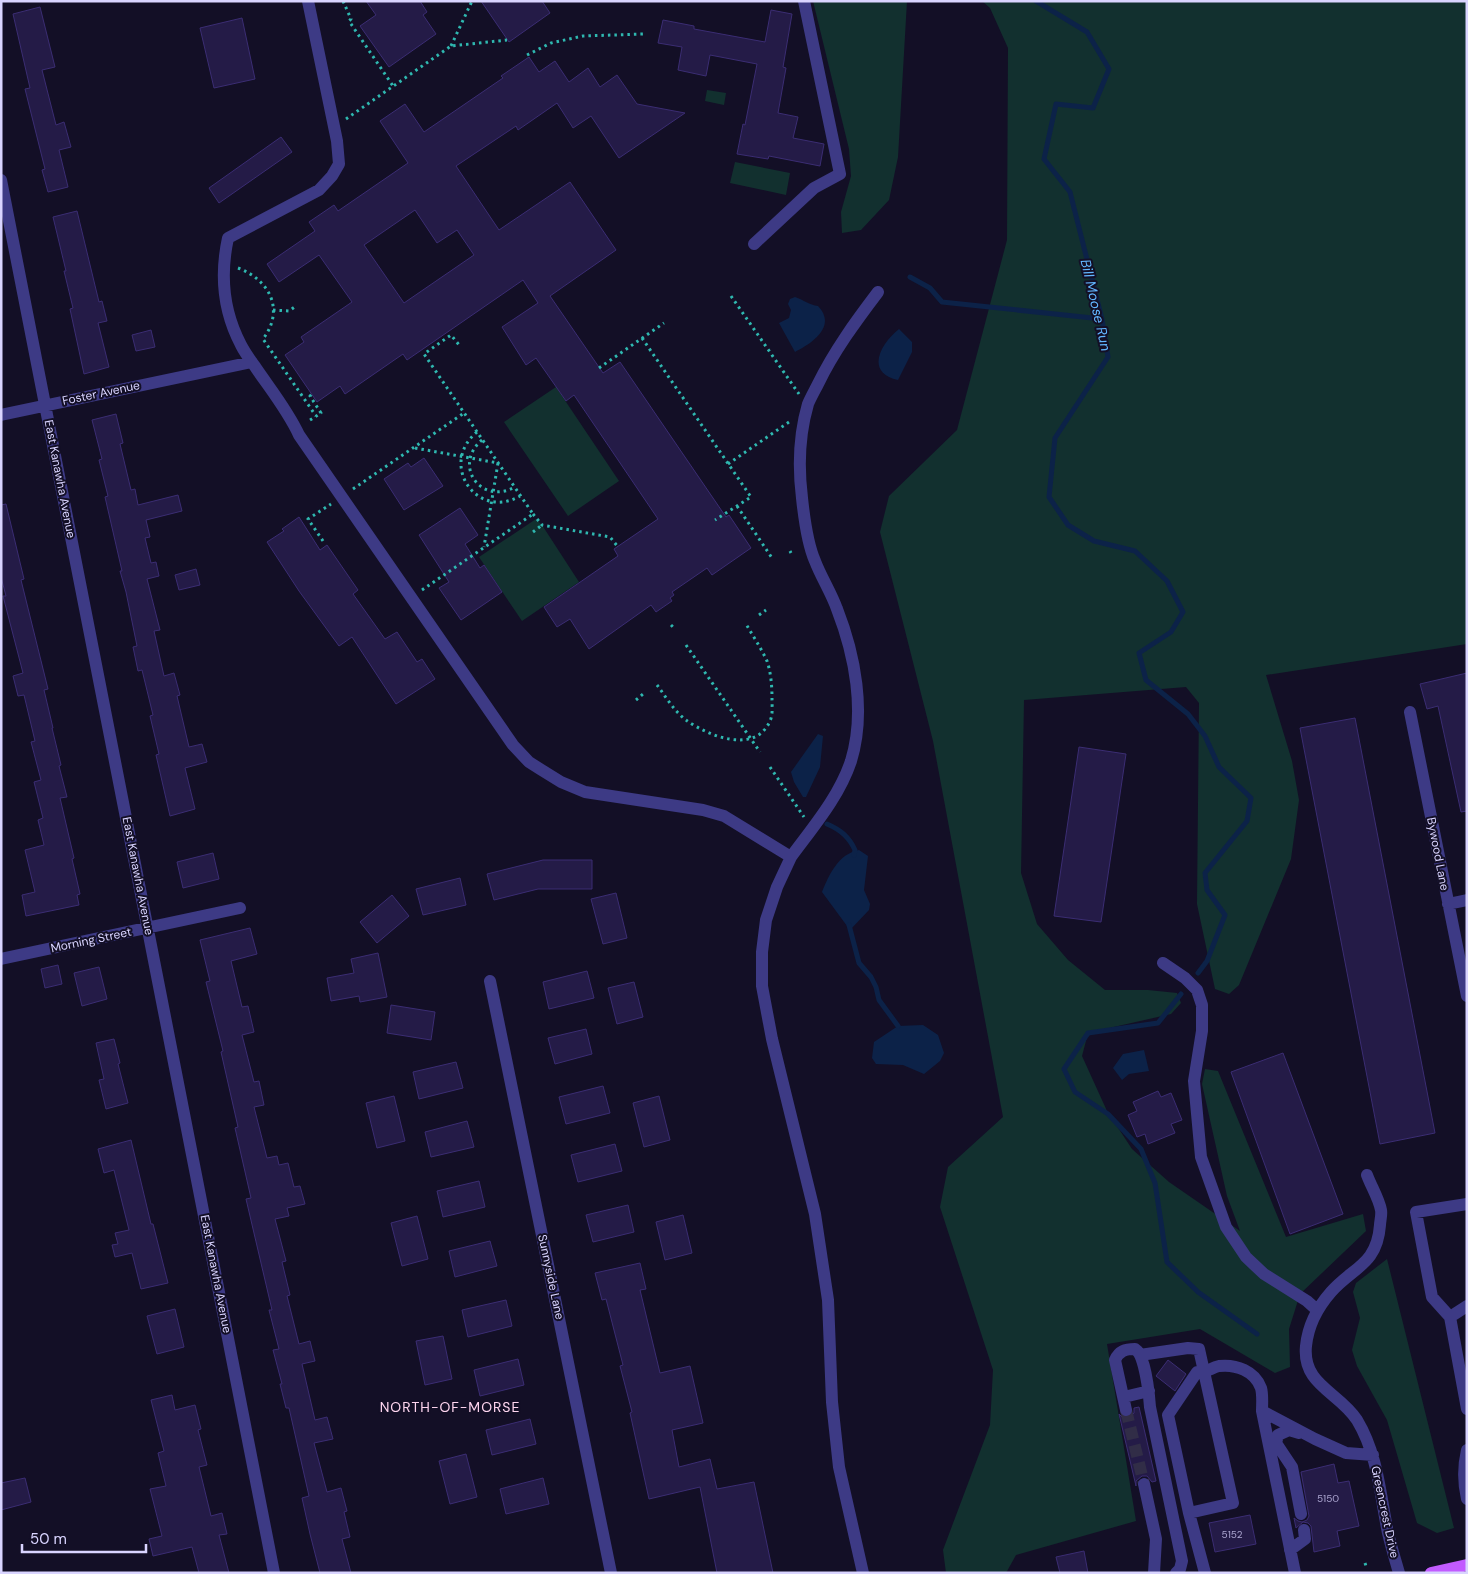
<svg xmlns="http://www.w3.org/2000/svg" width="1468" height="1574" viewBox="0 0 1468 1574" font-family="'DM Sans',sans-serif">
<style>
.green{fill:#12302f}
.water{fill:#0c2248}
.lines{fill:none;stroke-linecap:round;stroke-linejoin:round}
.stream{stroke:#0c2248;stroke-width:5}
.building{fill:#241b47;stroke:#3b2d73;fill-rule:evenodd}
.minor-tunnel{stroke:#312d47;stroke-width:12;stroke-dasharray:12 6;stroke-linecap:butt}
.path{stroke:#2fb8b0;stroke-width:3;stroke-dasharray:2.5 4;stroke-linecap:butt}
.minor{stroke:#3d3a85;stroke-width:12}
.major{stroke:#c25bff;stroke-width:12}
.labels{text-anchor:middle;dominant-baseline:central;stroke-width:4;stroke-linejoin:round;paint-order:stroke}
.number-label{font-size:10px;fill:#aca6d1}
.street-label{font-size:12px;fill:#d9d4ff;stroke:#130f26}
.water-label{font-size:14px;font-style:italic;fill:#62b6ff;stroke:#130f26}
.neighbourhood-label{font-size:14px;letter-spacing:1px;fill:#ffd6f0;stroke:#130f26}
</style>
<rect width="100%" height="100%" fill="#130f26"/>
<!-- green -->
<path class="green" d="M813,1H907L898,157L889,200L861,230L842,233L841,212L851,176L849,149Z
M982,1H1467V644L1266,675L1292,761L1299,800L1291,859L1239,985L1229,994L1215,989L1197,904L1199,703L1186,687L1024,700L1021,873L1037,924L1068,960L1105,990H1148L1177,993L1181,1003L1171,1014L1096,1031L1087,1037L1082,1056L1107,1111L1132,1149L1169,1182L1240,1231L1227,1196L1202,1084L1205,1069L1218,1071L1286,1237L1363,1214L1366,1231L1300,1294L1289,1329L1290,1367L1275,1373L1200,1329L1107,1344L1136,1521L1016,1555L1006,1573H946L943,1550L990,1425L993,1370L940,1207L948,1167L1003,1117L933,741L880,532L889,496L957,430L1007,240L1008,48L990,8Z
M707,90L726,93L724,105L705,101Z
M735,162L790,173L786,195L730,183Z
M556,387L619,481L568,516L504,422Z
M536,519L542,525L579,582L522,621L479,557Z
M1387,1259L1454,1528L1437,1533L1417,1523L1387,1420L1357,1366L1352,1350L1360,1318L1353,1292L1356,1283Z"/>
<!-- water -->
<path class="water" d="M795,297C804,300 809,305 818,306C837,326 813,343 795,352L779,323L789,318L791,310L788,304L790,299Z
M899,329L912,342V352L898,380C865,373 880,344 899,329Z
M818,734L823,736L820,767L806,797H803L794,782L791,772Z
M859,850L868,856L864,890L870,904L869,910L850,930L822,892C829,875 838,854 859,850Z
M923,1025L938,1035L944,1053L940,1061L924,1074L903,1065L876,1064L872,1058L874,1042L898,1026Z
M1144,1050L1149,1071L1129,1074L1122,1080L1113,1068L1123,1054Z"/>
<g class="lines">
<!-- stream -->
<path class="stream" d="M1036,1L1087,32L1109,69L1093,108L1056,104L1044,159L1070,192L1102,319L1108,357L1055,438L1049,497L1068,525L1094,541L1135,551L1167,581L1183,612L1171,632L1139,653L1146,680L1188,714L1205,736L1219,767L1251,798L1247,821L1205,873L1207,890L1225,915L1207,961L1198,973
M910,277L930,288L942,302L1102,319
M827,824C841,830 849,837 855,850L854,855
M849,925L859,963L871,977L876,987L879,1000L898,1026
M1181,994L1158,1023L1088,1033L1064,1069L1075,1092L1108,1114L1141,1149L1155,1183L1167,1262L1198,1292L1257,1334"/>
</g>
<!-- building -->
<path class="building" d="M366,1H420L427,12L423,15L436,34L389,67L360,26L376,15Z
M481,1H542L550,13L509,42Z
M40,7L55,67L42,70L56,125L64,122L71,147L59,150L68,187L48,192L42,170L45,169L25,89L30,88L13,14Z
M771,10L792,14L783,67L786,68L778,113L798,117L793,138L824,144L820,166L769,156L768,159L737,154L743,124L745,125L757,64L710,55L706,76L678,70L682,47L658,43L663,20L694,26V29L765,42Z
M242,18L255,79L214,88L200,28Z
M529,57L539,72L555,61L569,82L588,68L600,87L617,75L637,104L685,113L619,158L591,116L573,128L557,103L518,130L516,126L456,166L499,230L570,182L616,250L550,296L603,373L620,362L726,517L729,515L751,548L712,575L707,568L672,592L674,595L670,598L672,601L656,612L651,605L589,649L570,619L557,627L544,607L618,556L614,549L658,519L574,395L566,401L536,358L526,365L502,327L538,303L523,280L407,360L403,354L345,394L340,386L317,402L285,355L304,342L301,337L352,302L319,255L279,282L267,264L315,231L309,222L334,205L338,211L408,163L380,121L405,104L424,132L503,78L501,76ZM415,210L437,243L457,230L474,255L404,303L364,245Z
M281,137L292,152L219,203L209,188Z
M77,211L99,302L102,301L107,321L98,323L109,367L84,374L70,309L73,308L64,271H66L53,217Z
M151,330L155,347L136,351L132,335Z
M116,414L123,443L120,444L131,490L135,489L138,505L178,495L182,511L146,520L150,537L145,538L151,563L156,562L159,576L147,579L160,630L154,631L164,676L174,673L180,695L177,696L189,747L202,744L207,762L185,768L195,809L170,816L156,755L159,754L150,716L153,715L142,670L138,671L133,647L137,646L126,592L120,571H122L105,497L108,496L99,460L102,459L92,420Z
M424,458L443,486L404,510L384,479L408,463L411,467Z
M6,504L24,579L21,580L48,689L44,690L53,728H52L61,765L59,766L67,797L60,798L74,858L72,859L80,894L77,895L79,905L26,916L22,895L35,892L25,850L44,845L38,820L43,818L34,782L41,780L31,742L35,741L24,695L18,696L13,676L23,673L3,596H6L1,577V505Z
M460,508L478,535L465,544L480,568L484,565L502,592L461,620L439,588L449,582L419,535Z
M299,517L320,550L327,545L358,590L353,594L385,639L397,632L417,662L422,659L435,679L396,704L352,637L339,646L299,591L267,542L284,531L282,529Z
M196,569L200,585L179,590L175,575Z
M1467,673V811L1461,812L1438,706L1427,709L1420,684Z
M1355,718L1435,1133L1380,1144L1300,728Z
M1079,747L1126,754L1101,922L1054,916Z
M213,853L219,879L183,888L177,862Z
M543,860H592V889H538L494,900L487,874Z
M460,878L466,905L423,915L416,889Z
M616,893L627,938L603,944L591,899Z
M392,895L409,916L377,943L360,922Z
M250,928L257,954L231,961L242,1007L248,1006L254,1032L242,1035L254,1082L259,1081L264,1105L254,1107L267,1158L277,1156L279,1165L288,1163L294,1187L300,1186L305,1204L287,1208L289,1216L275,1219L286,1261L282,1262L290,1295L287,1296L299,1344L310,1341L315,1361L302,1364L315,1420L327,1417L333,1439L314,1443L327,1492L341,1488L347,1511L344,1512L350,1537L342,1539L351,1573H320L310,1534L302,1498L309,1496L289,1408H286L280,1384H282L273,1350L279,1349L269,1310H272L246,1199L251,1198L235,1128L238,1127L221,1052L223,1051L206,982L210,981L200,940Z
M378,953L387,997L360,1002L359,996L331,1001L327,978L354,973L351,959Z
M58,965L62,984L45,988L41,969Z
M99,967L107,999L82,1006L74,973Z
M587,971L594,998L549,1009L543,982Z
M634,982L643,1017L617,1024L608,988Z
M391,1005L435,1012L431,1040L387,1033Z
M586,1029L592,1054L555,1064L548,1038Z
M114,1039L120,1063L118,1064L128,1103L106,1109L99,1080L104,1079L96,1043Z
M1283,1053L1343,1214L1290,1234L1231,1072Z
M456,1062L463,1088L419,1099L413,1072Z
M603,1086L610,1113L566,1124L559,1097Z
M1158,1091L1161,1097L1171,1093L1182,1120L1171,1124L1175,1133L1148,1144L1145,1134L1137,1137L1128,1115L1137,1111L1133,1102Z
M394,1096L405,1141L377,1148L366,1103Z
M659,1096L670,1140L644,1147L633,1103Z
M467,1121L474,1147L431,1157L425,1132Z
M131,1140L151,1224H153L168,1283L141,1289L132,1253L115,1257L112,1245L118,1244L115,1233L129,1230L114,1170L104,1173L98,1149Z
M615,1144L622,1171L578,1182L571,1155Z
M479,1181L485,1207L443,1217L437,1191Z
M628,1205L634,1232L593,1242L586,1215Z
M683,1215L692,1253L665,1260L656,1222Z
M417,1216L428,1259L402,1266L391,1223Z
M490,1241L497,1266L455,1277L449,1251Z
M640,1263L646,1289L640,1290L660,1373L690,1366L703,1423L672,1430L679,1467L710,1459L717,1489L754,1482L773,1573H717L700,1487L649,1499L630,1413L632,1412L620,1366L623,1365L606,1299L602,1300L595,1273Z
M506,1300L512,1326L468,1337L462,1310Z
M175,1309L184,1347L157,1354L147,1316Z
M443,1336L452,1379L425,1385L416,1341Z
M518,1359L524,1385L480,1396L474,1370Z
M1168,1360L1186,1374L1175,1391L1156,1376Z
M172,1395L175,1410L195,1405L201,1429L198,1430L207,1465L199,1467L211,1516L222,1513L227,1534L219,1535L229,1573H199L192,1547L153,1556L149,1539L162,1536L150,1489L166,1486L158,1453L164,1451L151,1400Z
M1139,1407L1156,1481L1152,1482L1147,1476H1142L1136,1481V1486L1119,1414L1123,1418H1128L1134,1413V1408Z
M530,1419L536,1444L492,1455L486,1430Z
M466,1454L477,1497L450,1504L439,1461Z
M1334,1464L1338,1483L1349,1481L1359,1526L1337,1531L1340,1546L1314,1552L1311,1526L1308,1523L1303,1522L1296,1528L1294,1518L1298,1521L1302,1522L1307,1520L1309,1516L1301,1472Z
M25,1478L31,1502L1,1510V1483Z
M543,1478L549,1504L506,1514L500,1489Z
M1250,1515L1256,1544L1215,1552L1209,1523Z
M1084,1551L1088,1573H1060L1056,1557Z"/>
<g class="lines">
<!-- minor-tunnel -->
<path class="minor-tunnel" d="M1126,1410L1144,1484"/>
<!-- path -->
<path class="path" d="M343,1L351,19L349,21L393,86
M451,46L472,1
M527,55L551,43L583,36L644,34
M346,119L451,46L507,40
M238,268C270,280 285,310 263,339L316,416
M731,296L799,394
M273,310L289,311L296,306
M642,338L751,497L715,520
M599,368L664,323
M310,420L321,413L310,396L312,394
M477,432C438,464 477,521 520,496
M482,440C452,465 481,506 515,487
M415,448L498,463L484,547
M728,464L789,422
M353,489L464,413
M737,506L772,558
M533,514L542,525L610,537L618,547
M533,532L542,525
M323,541L308,519L331,504
M790,551L791,553
M422,590L533,514L424,354L451,335L460,346
M759,615L766,610
M671,625L673,627
M686,645L760,752
M657,685C666,697 674,711 686,720C708,736 755,755 770,721C773,715 772,706 772,699C772,686 771,673 767,661C761,648 753,636 746,624
M636,700L643,694
M770,767L804,817
M1365,1563L1366,1566"/>
<!-- minor -->
<path class="minor" d="M308,1L337,141L339,164L332,176L319,190L228,238C220,275 223,311 241,345C245,353 251,361 256,368C271,390 288,411 299,435L513,745L529,762L540,769L561,782L585,792L703,810L724,816L791,857L777,887L766,920L762,952V986L772,1039L815,1214L828,1300L832,1402L839,1467L863,1573
M1,180L274,1573
M754,244L814,188L840,174L804,1
M1,415L252,362
M1410,712L1467,996
M791,857C813,827 839,797 851,761C866,712 855,655 837,609C831,592 821,577 815,561C807,543 804,517 802,498C798,466 799,435 808,404C811,397 815,390 818,384C834,351 856,321 878,292
M1448,904L1467,900
M1,959L240,908
M1163,963L1185,978L1197,990L1202,1005V1031L1194,1081L1201,1157L1226,1227L1246,1257L1264,1274L1307,1301L1317,1310
M490,981L611,1573
M1367,1175C1371,1186 1379,1199 1381,1210C1382,1215 1380,1221 1380,1225C1377,1265 1353,1267 1331,1292C1317,1308 1308,1326 1306,1346C1302,1385 1339,1392 1357,1420C1378,1455 1380,1494 1388,1533C1391,1546 1395,1559 1399,1573
M1467,1204L1416,1212L1432,1297L1450,1317L1467,1409
M1450,1317L1467,1306
M1140,1355L1188,1348L1199,1349L1233,1503L1189,1513
M1124,1397L1149,1391
M1126,1410L1115,1360C1119,1351 1125,1349 1135,1349C1145,1355 1149,1394 1150,1407L1182,1561L1180,1569L1176,1573
M1262,1411L1315,1439L1346,1453L1373,1455
M1299,1433L1289,1430L1278,1435L1276,1443L1292,1467L1301,1514
M1467,1450C1463,1467 1463,1482 1467,1499
M1144,1484L1156,1539L1154,1573
M1290,1550L1305,1539L1304,1530
M1205,1573L1189,1513L1168,1415L1197,1372C1208,1373 1210,1368 1219,1366C1236,1364 1255,1371 1261,1388C1263,1395 1262,1404 1262,1411L1295,1573"/>
<!-- major -->
<path class="major" d="M1431,1573L1467,1565"/>
</g>
<g class="labels">
<!-- number labels -->
<g class="number-label">
<text x="1328" y="1498">5150</text>
<text x="1232" y="1534">5152</text>
</g>
<!-- street labels -->
<g class="street-label">
<text transform="translate(101 393) rotate(-12)">Foster Avenue</text>
<text transform="translate(60 479) rotate(79)">East Kanawha Avenue</text>
<text transform="translate(1438 854) rotate(79)">Bywood Lane</text>
<text transform="translate(138 876) rotate(79)">East Kanawha Avenue</text>
<text transform="translate(91 940) rotate(-12)">Morning Street</text>
<text transform="translate(216 1274) rotate(79)">East Kanawha Avenue</text>
<text transform="translate(551 1277) rotate(78)">Sunnyside Lane</text>
<text transform="translate(1385 1512) rotate(78)">Greencrest Drive</text>
</g>
<!-- water labels -->
<g class="water-label">
<text transform="translate(1096 305) rotate(77)">Bill Moose Run</text>
</g>
<!-- neighbourhood labels -->
<g class="neighbourhood-label">
<text x="450" y="1407">NORTH-OF-MORSE</text>
</g>
</g>
<!-- border -->
<rect width="1468" height="1574" fill="none" stroke="#d9d4ff" stroke-width="5"/>
<!-- scale -->
<path d="M22 1544v8h124v-8" fill="none" stroke="#d9d4ff" stroke-width="2.5"/>
<text x="30" y="1544" font-size="15" fill="#d9d4ff" stroke="#130f26" stroke-width="4" paint-order="stroke">50 m</text>
</svg>
